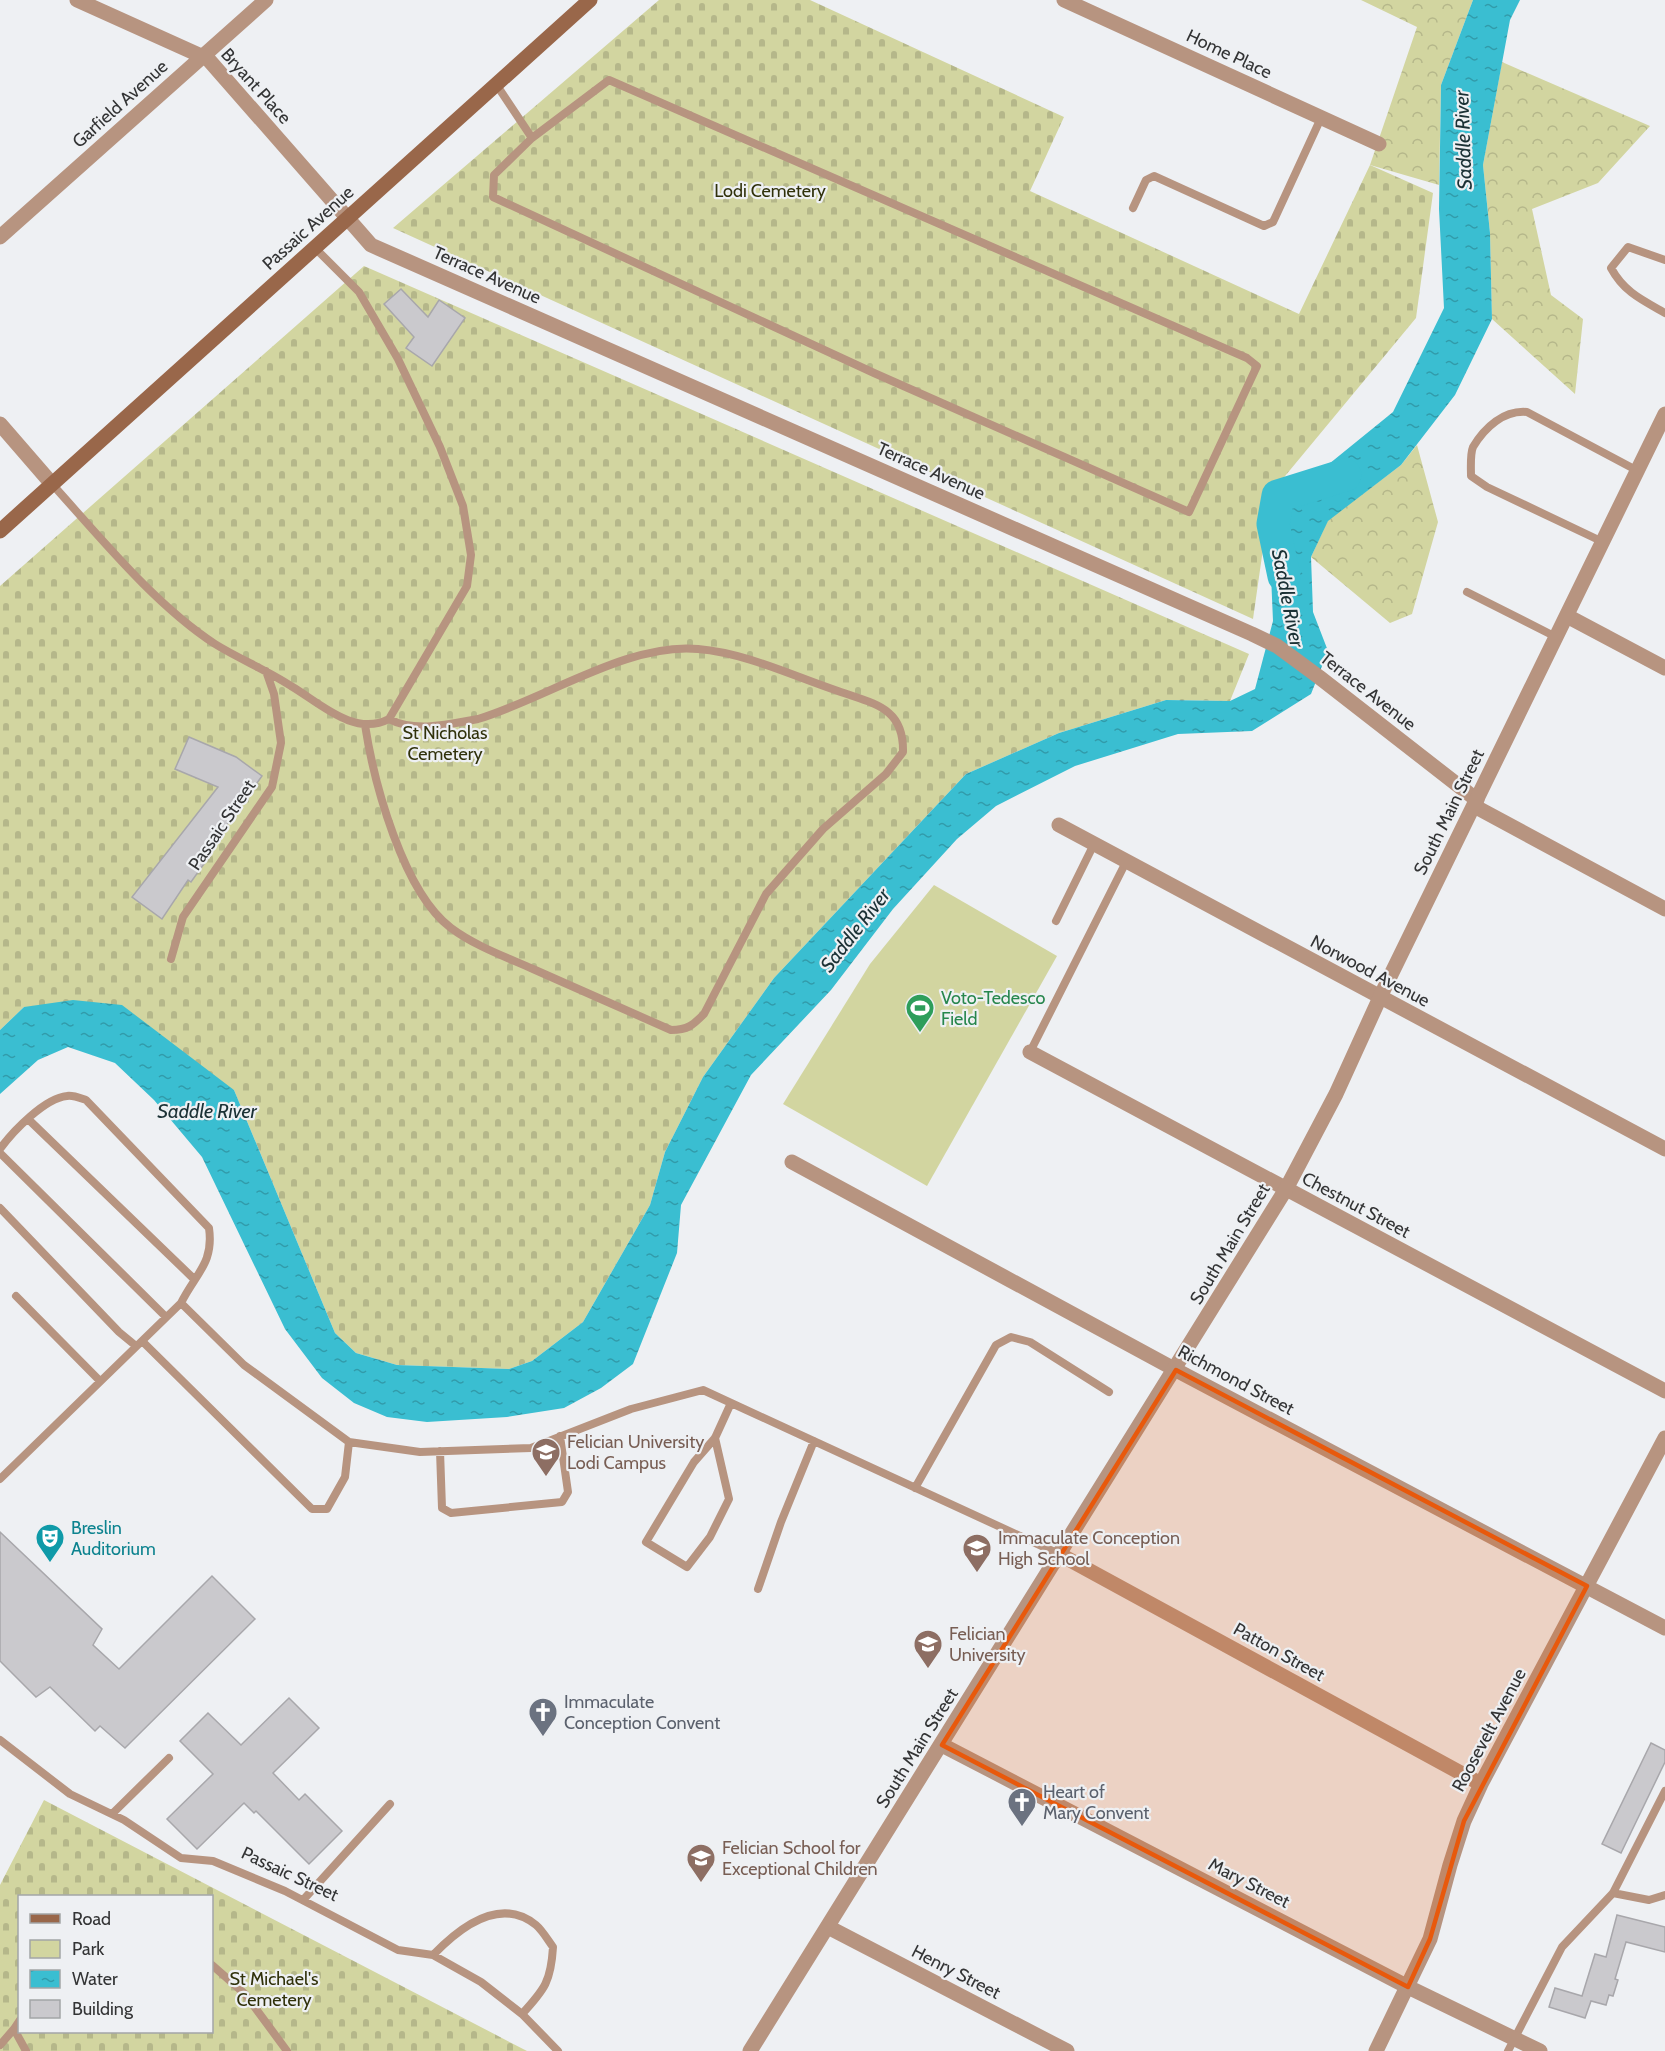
<svg xmlns="http://www.w3.org/2000/svg" width="1665" height="2051" viewBox="0 0 1665 2051" font-family="Cabin,sans-serif">
<style>
.forest{fill:url(#forest-crowns)}
.cemetery{fill:url(#cemetery-stones);fill-rule:evenodd}
.park{fill:#d2d5a0}
.water{fill:url(#water-ripples)}
.lines{fill:none;stroke-linecap:round;stroke-linejoin:round}
.river{stroke:#3abed1;stroke-width:33}
.building{fill:#cac9cd;stroke:#a8a7ab;stroke-width:1.5}
.service{stroke:#b79480;stroke-width:8}
.minor{stroke:#b79480;stroke-width:15}
.tertiary{stroke:#b79480;stroke-width:15}
.secondary{stroke:#99674a;stroke-width:15}
.marked{fill:#e8590c;fill-opacity:0.2;stroke:#e8590c;stroke-width:4.5;stroke-linejoin:round}
.labels{text-anchor:middle;dominant-baseline:central;stroke-width:4.5;stroke-linejoin:round;paint-order:stroke}
.street-label{font-size:18px;fill:#333435;stroke:#eef0f3}
.park-label{font-size:18px;fill:#30310a;stroke:#eef0f3}
.leisure-label{font-size:18px;fill:#27864d;stroke:#eef0f3;text-anchor:start}
.education-label{font-size:18px;fill:#785e54;stroke:#eef0f3;text-anchor:start}
.culture-label{font-size:18px;fill:#0d838f;stroke:#eef0f3;text-anchor:start}
.worship-label{font-size:18px;fill:#5b616d;stroke:#eef0f3;text-anchor:start}
.water-label{font-size:20px;font-style:italic;fill:#1b3135;stroke:#eef0f3}
</style>
<defs>
<pattern id="forest-crowns" width="20" height="18" patternUnits="userSpaceOnUse" patternTransform="scale(1.5)"><rect width="20" height="18" fill="#d2d5a0"/><path d="M2 6a3 3 0 1 1 6 0M12 15a3 3 0 1 1 6 0" fill="none" stroke="#b5b78a"/></pattern>
<pattern id="cemetery-stones" width="16" height="16" patternUnits="userSpaceOnUse" patternTransform="scale(1.5)"><rect width="16" height="16" fill="#d2d5a0"/><path d="M2 7V4a2 2 0 0 1 4 0v3zM10 15v-3a2 2 0 0 1 4 0v3z" fill="#b5b78a"/></pattern>
<pattern id="water-ripples" width="26" height="14" patternUnits="userSpaceOnUse" patternTransform="scale(1.5)"><rect width="26" height="14" fill="#3abed1"/><path d="M2 4q2-2 4 0t4 0M15 11q2-2 4 0t4 0" fill="none" stroke="#319baa"/></pattern>
</defs>
<rect width="100%" height="100%" fill="#eef0f3"/>
<!-- forest -->
<path class="forest" d="M1361,0H1473L1441,85L1439,185L1370,165L1417,27Z
M1502,62L1650,126L1598,183L1532,209L1551,295L1583,319L1575,394L1492,319L1490,233L1483,165Z
M1417,445L1438,522L1412,614L1390,623L1311,557L1328,520L1401,465Z"/>
<!-- cemetery -->
<path class="cemetery" d="M659,0H810L1064,117L1030,191L1299,314L1370,165L1433,193L1416,318L1271,493L1253,619L393,228Z
M364,266L1249,654L1230,701L1166,700L1059,733L966,774L774,978L703,1077L665,1152L650,1205L583,1322L532,1361L509,1369L397,1365L356,1353L335,1333L234,1090L24,1007L0,1030V586Z
M44,1800L527,2051H0V1885ZM20,1896H212V2032H20Z"/>
<!-- park -->
<path class="park" d="M934,885L1057,956L927,1186L783,1104L870,964Z"/>
<!-- water -->
<path class="water" d="M1473,0H1520L1510,20L1483,165L1490,233L1492,319L1455,395L1401,465L1328,521L1311,557L1313,612L1328,651L1311,694L1252,731L1178,734L1075,766L996,806L957,839L893,909L831,990L751,1075L681,1205L677,1253L633,1364L601,1388L564,1408L507,1417L427,1422L387,1417L354,1403L322,1378L285,1329L202,1157L154,1100L115,1063L68,1047L38,1060L0,1094V1030L24,1007L73,1000L122,1005L234,1090L335,1333L356,1353L397,1365L509,1369L532,1361L583,1322L650,1205L665,1152L703,1077L774,978L966,774L1059,733L1166,700L1230,701L1255,689L1273,621L1271,575L1275,527L1292,494L1393,412L1444,308L1439,209L1441,85Z"/>
<g class="lines">
<!-- river -->
<path class="river" d="M1284,576L1273,524L1278,496L1345,475"/>
</g>
<!-- building -->
<path class="building" d="M401,289L428,317L439,300L465,318L432,366L406,348L414,337L384,304Z
M189,737L236,757L262,776L203,858L206,861L191,882L188,880L162,919L132,897L218,787L175,769Z
M0,1532L102,1629L93,1645L119,1669L212,1576L255,1619L125,1748L100,1726L95,1731L50,1687L36,1697L0,1661Z
M289,1698L319,1728L273,1773L299,1800L305,1794L342,1831L309,1864L256,1811L254,1813L244,1803L197,1849L167,1819L213,1774L180,1741L208,1713L241,1745Z
M1651,1743L1665,1750V1762L1621,1853L1602,1844Z
M1617,1915L1665,1927V1952L1626,1942L1615,1979L1618,1980L1613,1996L1609,1995L1606,2005L1591,2001L1585,2018L1549,2007L1555,1988L1582,1996L1595,1954L1606,1957Z"/>
<g class="lines">
<!-- service -->
<path class="service" d="M496,84L532,138L494,175L493,197L874,373L1189,512L1257,366L1247,358L609,80L532,138
M1133,208L1146,180L1154,176L1264,226L1273,222L1321,118
M1665,260L1628,247L1611,268C1624,292 1642,300 1665,313
M52,484C100,537 155,605 215,644C239,659 267,670 291,686C320,703 354,737 389,719L467,586L471,555L463,506L440,447L398,359L359,292L315,248
M1603,542L1487,487L1471,476C1471,468 1470,454 1473,447C1485,427 1504,410 1527,412L1638,471
M1467,592L1556,637
M365,725C374,783 403,892 451,928C475,946 506,957 533,969C579,989 625,1010 671,1030C688,1030 693,1025 704,1014L766,894L823,829L886,774L903,752C904,707 874,704 838,691C793,676 746,653 698,649C629,642 545,699 478,719C450,724 415,733 389,719
M1056,921L1094,844
M171,959L183,917L272,787L281,743L274,694L266,671
M1030,1052L1126,862
M28,1119L193,1278
M0,1149C13,1131 45,1098 67,1096C73,1095 80,1098 86,1100L209,1228C214,1263 196,1273 181,1303
M0,1153L166,1317
M0,1208L119,1332L136,1346
M16,1296L100,1381
M142,1341L312,1509H327L345,1477L349,1442
M715,1438L729,1499L710,1537L687,1567L646,1542L694,1462L715,1438L731,1403
M440,1451L442,1508L451,1513L562,1502L568,1492L560,1436
M0,1479L181,1303L244,1365L349,1442L420,1452L531,1448L631,1409L703,1390L1059,1554
M915,1488L996,1345L1011,1337L1030,1342L1109,1392
M758,1589L781,1522L814,1441
M0,1740L70,1794L124,1820L181,1858L213,1861L285,1891L398,1950L433,1955L481,1982L522,2014L558,2051
M112,1814L169,1758
M1613,1893L1649,1900L1665,1895
M304,1899L390,1804
M433,1955C458,1929 499,1895 536,1925C542,1930 548,1940 553,1947C551,1981 545,1989 522,2014
M212,1965L245,1994L287,2051
M20,2020L14,2029L26,2051
M0,2045L14,2029
M1508,2051L1562,1947L1613,1893L1665,1791"/>
<!-- minor -->
<path class="minor" d="M77,0L208,59L371,245L1252,634L1277,646L1319,677L1477,800
M1064,0L1379,144
M0,237L266,0
M0,424L52,484
M1567,616L1665,668
M1474,806L1665,909
M1059,825L1665,1149
M1030,1052L1665,1391
M792,1162L1176,1370L1665,1628
M1059,1554L1481,1784
M942,1745L1408,1987L1540,2051
M828,1927L1067,2051
M1376,2051L1430,1939L1450,1865L1464,1821L1481,1784L1665,1438"/>
<!-- tertiary -->
<path class="tertiary" d="M750,2051L1286,1189L1336,1094L1382,993L1665,414"/>
<!-- secondary -->
<path class="secondary" d="M0,531L590,0"/>
</g>
<!-- marked area -->
<path class="marked" d="M1176,1370L1587,1586L1464,1821L1430,1939L1408,1987L942,1745Z"/>
<!-- icons -->
<defs>
<g id="stadium-pin" transform="scale(1.5)"><path d="M0 17L-7.5 6A9.5 9.5 0 1 1 7.5 6Z" fill="#2e9e5b" stroke="#eef0f3"/><path d="M0-5a6.5 5 0 1 0 0 10a6.5 5 0 1 0 0-10ZM-3.5-1.8h7v3.6h-7Z" fill="#fff"/></g>
<g id="university-pin" transform="scale(1.5)"><path d="M0 17L-7.5 6A9.5 9.5 0 1 1 7.5 6Z" fill="#8d6e63" stroke="#eef0f3"/><path d="M0-5L7-2L0 1L-7-2ZM-4 1L0 2.5L4 1V4Q0 6-4 4Z" fill="#fff"/></g>
<g id="theatre-pin" transform="scale(1.5)"><path d="M0 17L-7.5 6A9.5 9.5 0 1 1 7.5 6Z" fill="#0f9aa8" stroke="#eef0f3"/><path d="M-5-5.5Q0-4 5-5.5V0Q5 5 0 6Q-5 5-5 0ZM-3.3-2.5H-1v1.5H-3.3ZM1-2.5H3.3v1.5H1ZM-2.8 1Q0 5.5 2.8 1Z" fill="#fff"/></g>
<g id="school-pin" transform="scale(1.5)"><path d="M0 17L-7.5 6A9.5 9.5 0 1 1 7.5 6Z" fill="#8d6e63" stroke="#eef0f3"/><path d="M0-5L7-2L0 1L-7-2ZM-4 1L0 2.5L4 1V4Q0 6-4 4Z" fill="#fff"/></g>
<g id="church-pin" transform="scale(1.5)"><path d="M0 17L-7.5 6A9.5 9.5 0 1 1 7.5 6Z" fill="#6b7280" stroke="#eef0f3"/><path d="M-1.2-6h2.4v3.5h3.3v2.4h-3.3V6h-2.4V-.1h-3.3v-2.4h3.3Z" fill="#fff"/></g>
</defs>
<g fill-rule="evenodd">
<use href="#stadium-pin" x="920" y="1008"/>
<use href="#university-pin" x="546" y="1452"/>
<use href="#theatre-pin" x="50" y="1538"/>
<use href="#school-pin" x="977" y="1548"/>
<use href="#school-pin" x="928" y="1644"/>
<use href="#church-pin" x="543" y="1712"/>
<use href="#church-pin" x="1022" y="1802"/>
<use href="#school-pin" x="701" y="1858"/>
</g>
<g class="labels">
<!-- street labels -->
<g class="street-label">
<text transform="translate(1229 54) rotate(25)">Home Place</text>
<text transform="translate(256 86) rotate(48)">Bryant Place</text>
<text transform="translate(120 104) rotate(-42)">Garfield Avenue</text>
<text transform="translate(308 228) rotate(-42)">Passaic Avenue</text>
<text transform="translate(487 275) rotate(24)">Terrace Avenue</text>
<text transform="translate(931 471) rotate(24)">Terrace Avenue</text>
<text transform="translate(1368 691) rotate(38)">Terrace Avenue</text>
<text transform="translate(1449 812) rotate(-64)">South Main Street</text>
<text transform="translate(222 825) rotate(-56)">Passaic Street</text>
<text transform="translate(1370 971) rotate(28)">Norwood Avenue</text>
<text transform="translate(1356 1205) rotate(28)">Chestnut Street</text>
<text transform="translate(1230 1244) rotate(-59)">South Main Street</text>
<text transform="translate(1236 1380) rotate(28)">Richmond Street</text>
<text transform="translate(1279 1652) rotate(29)">Patton Street</text>
<text transform="translate(1489 1730) rotate(-62)">Roosevelt Avenue</text>
<text transform="translate(917 1748) rotate(-58)">South Main Street</text>
<text transform="translate(290 1874) rotate(25)">Passaic Street</text>
<text transform="translate(1249 1883) rotate(27)">Mary Street</text>
<text transform="translate(956 1972) rotate(27)">Henry Street</text>
</g>
<!-- park labels -->
<g class="park-label">
<text x="770" y="191">Lodi Cemetery</text>
<text x="445" y="733">St Nicholas<tspan x="445" dy="21">Cemetery</tspan></text>
<text x="274" y="1979">St Michael's<tspan x="274" dy="21">Cemetery</tspan></text>
</g>
<!-- leisure labels -->
<g class="leisure-label">
<text x="941" y="998">Voto-Tedesco<tspan x="941" dy="21">Field</tspan></text>
</g>
<!-- education labels -->
<g class="education-label">
<text x="567" y="1442">Felician University<tspan x="567" dy="21">Lodi Campus</tspan></text>
<text x="998" y="1538">Immaculate Conception<tspan x="998" dy="21">High School</tspan></text>
<text x="949" y="1634">Felician<tspan x="949" dy="21">University</tspan></text>
<text x="722" y="1848">Felician School for<tspan x="722" dy="21">Exceptional Children</tspan></text>
</g>
<!-- culture labels -->
<g class="culture-label">
<text x="71" y="1528">Breslin<tspan x="71" dy="21">Auditorium</tspan></text>
</g>
<!-- worship labels -->
<g class="worship-label">
<text x="564" y="1702">Immaculate<tspan x="564" dy="21">Conception Convent</tspan></text>
<text x="1043" y="1792">Heart of<tspan x="1043" dy="21">Mary Convent</tspan></text>
</g>
<!-- water labels -->
<g class="water-label">
<text transform="translate(1463 140) rotate(-92)">Saddle River</text>
<text transform="translate(1288 598) rotate(79)">Saddle River</text>
<text transform="translate(855 930) rotate(-52)">Saddle River</text>
<text x="207" y="1111">Saddle River</text>
</g>
</g>
<!-- legend -->
<rect x="18" y="1895" width="195" height="138" fill="#eef0f3" stroke="#a3a5a7" stroke-width="1.5"/>
<rect x="30" y="1914" width="30" height="9" fill="#99674a" stroke="#a3a5a7" stroke-width="1.5"/>
<text x="72" y="1925" font-size="18" fill="#333435">Road</text>
<rect x="30" y="1940" width="30" height="18" fill="#d2d5a0" stroke="#a3a5a7" stroke-width="1.5"/>
<text x="72" y="1955" font-size="18" fill="#333435">Park</text>
<rect x="30" y="1970" width="30" height="18" fill="url(#water-ripples)" stroke="#a3a5a7" stroke-width="1.5"/>
<text x="72" y="1985" font-size="18" fill="#333435">Water</text>
<rect x="30" y="2000" width="30" height="18" fill="#cac9cd" stroke="#a3a5a7" stroke-width="1.5"/>
<text x="72" y="2015" font-size="18" fill="#333435">Building</text>
</svg>
